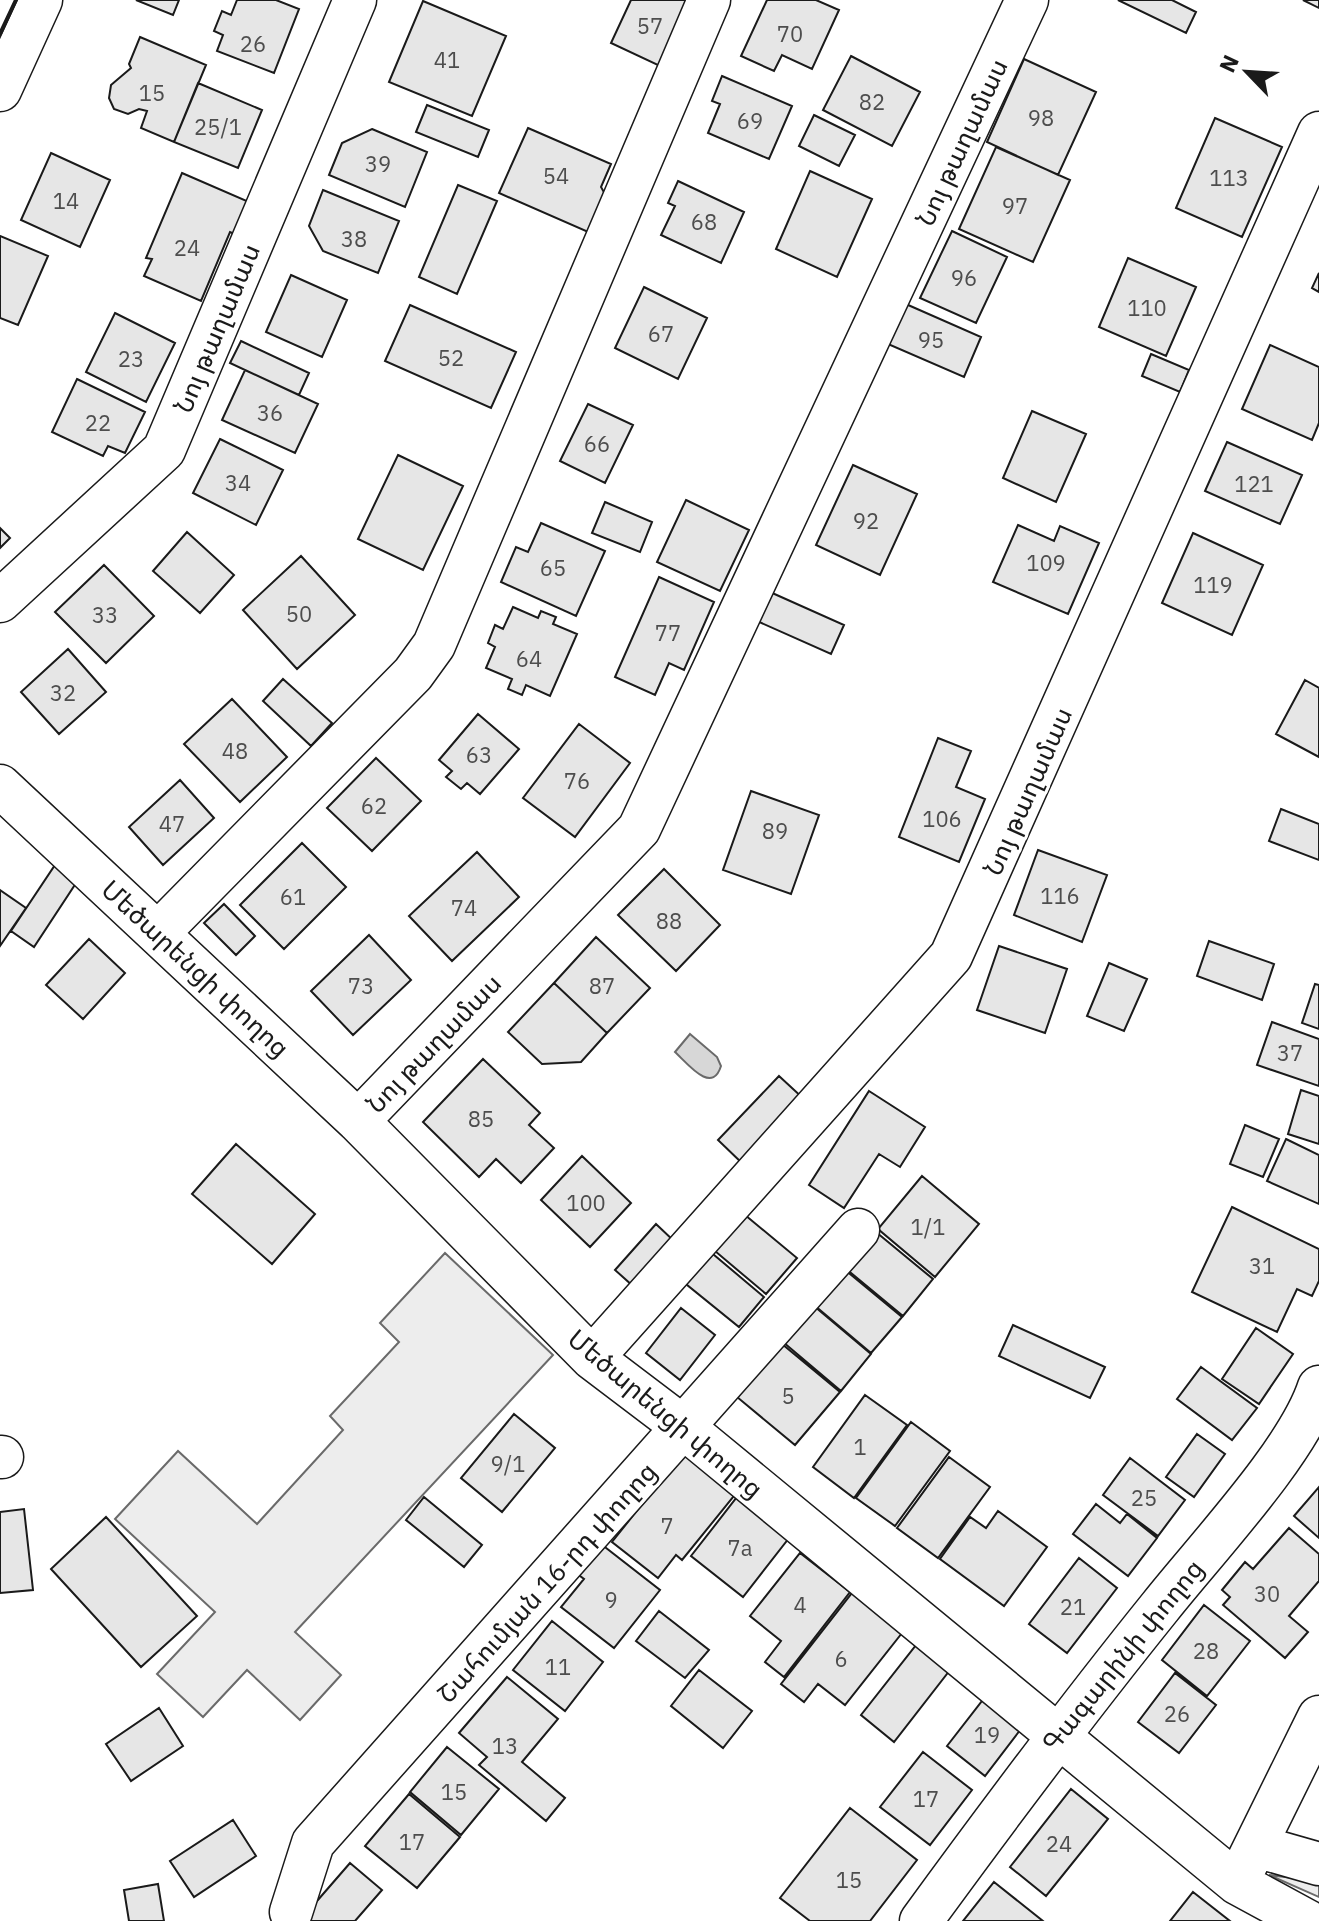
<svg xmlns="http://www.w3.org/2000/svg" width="1319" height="1921" viewBox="0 0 1319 1921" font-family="'IBM Plex Sans','Noto Sans Armenian',sans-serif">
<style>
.built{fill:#ededed;stroke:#6a6a6a;stroke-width:2}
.water{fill:#d7d7d7;stroke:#6a6a6a;stroke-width:2}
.building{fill:#e6e6e6;stroke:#1a1a1a;stroke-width:2}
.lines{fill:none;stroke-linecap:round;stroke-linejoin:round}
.minor-casing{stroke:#1a1a1a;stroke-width:45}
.minor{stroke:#fff;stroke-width:42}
.wall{stroke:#1a1a1a;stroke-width:4}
.labels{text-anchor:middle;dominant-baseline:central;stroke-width:6;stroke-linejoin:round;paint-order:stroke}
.number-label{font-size:22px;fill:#4d4d4d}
.street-label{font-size:26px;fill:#1a1a1a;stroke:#fff}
</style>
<rect width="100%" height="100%" fill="#fff"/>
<!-- built -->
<path class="built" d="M445,1253L553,1355L295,1632L341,1675L300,1720L247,1670L203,1717L157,1674L215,1612L115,1519L178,1451L257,1524L343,1430L330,1416L399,1342L380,1323Z
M1269,1875L1319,1881V1897Z"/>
<!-- water -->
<path class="water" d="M690,1034L717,1057L721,1066C712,1095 688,1064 675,1052Z"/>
<!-- building -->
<path class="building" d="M136,0H179L173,15Z
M237,0H276L299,9L274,73L217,51L223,35L214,31L222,11L231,15Z
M631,0H688L662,67L611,43Z
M767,0H816L839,10L812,69L782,55L774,71L741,56Z
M1118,0H1172L1196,12L1186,33Z
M1303,0H1319V8Z
M423,1L506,36L472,116L389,82Z
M140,37L206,65L174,142L141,128L147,111L139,109L128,114L114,109L109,98L111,85L131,68L129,64Z
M851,56L920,92L892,146L823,110Z
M1024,59L1096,92L1058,175L987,142Z
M722,76L792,106L769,159L708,133L720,104L712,101Z
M198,83L262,110L238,168L174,142Z
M427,105L489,130L478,157L416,132Z
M814,115L855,135L839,166L799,146Z
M1215,118L1282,147L1242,237L1176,208Z
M528,128L611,164L601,187L610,203L595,235L499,193Z
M372,129L427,152L405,207L329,175L342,143Z
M996,147L1070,180L1033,262L959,229Z
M51,153L110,180L80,247L21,220Z
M810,171L872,199L837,277L776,249Z
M182,173L256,205L242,237L230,232L201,301L144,276L152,259L146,258Z
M678,181L744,212L721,263L661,235L675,206L668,203Z
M458,185L497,201L457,294L419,277Z
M323,190L399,221L378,273L323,251L309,226Z
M952,231L1007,257L976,323L920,298Z
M0,236L48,256L18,325L0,318Z
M1128,258L1196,287L1166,356L1099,327Z
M1319,273V292L1312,288Z
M291,275L347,300L322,357L266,332Z
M644,287L707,318L678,379L615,348Z
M899,301L981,337L964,377L881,341Z
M410,305L516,352L491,408L385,361Z
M115,313L175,343L146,402L86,372Z
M241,341L309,373L299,395L230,363Z
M1270,345L1319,367V423L1312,440L1242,409Z
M1151,354L1189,370L1180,392L1142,376Z
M245,370L318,404L295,453L222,420Z
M77,379L145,412L125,453L108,446L103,456L52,432Z
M588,404L633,425L605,483L560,461Z
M1032,411L1086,434L1056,502L1003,478Z
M220,439L283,470L256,525L193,493Z
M1227,442L1302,475L1280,524L1205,491Z
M398,455L463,486L423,570L358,539Z
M853,465L917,494L880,575L816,545Z
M686,500L749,530L720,591L657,562Z
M605,502L652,522L640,552L592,533Z
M541,523L605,551L576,616L501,582L516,547L528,552Z
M1018,525L1054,541L1060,526L1099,543L1068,614L993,582Z
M0,528L10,538L0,548Z
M187,532L234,575L200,613L153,571Z
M1193,533L1263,565L1232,635L1162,603Z
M301,556L355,615L297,669L243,610Z
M104,565L154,616L106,663L55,612Z
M659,577L714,602L684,670L669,663L655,695L615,677Z
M770,592L844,625L831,654L757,621Z
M513,607L538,618L541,611L556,617L553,624L577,634L550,696L526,685L522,695L508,689L512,679L486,668L495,647L488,643L495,625L503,629Z
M68,649L106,692L59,734L21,692Z
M283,679L332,723L311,746L263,701Z
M1305,680L1319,688V757L1276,734Z
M232,699L287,757L240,802L184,744Z
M478,714L519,749L480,794L467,783L461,789L446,777L452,771L439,760Z
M579,724L630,763L575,837L523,798Z
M938,738L971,751L956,787L985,799L959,862L899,837Z
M376,758L421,801L372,851L327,808Z
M180,780L214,818L163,865L129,827Z
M751,791L819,815L791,894L723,870Z
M1281,809L1319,824V860L1269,841Z
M302,843L346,887L284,949L240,905Z
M1038,850L1107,875L1082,942L1014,915Z
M477,852L519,897L452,961L409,916Z
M57,862L80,877L34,947L11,931Z
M664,869L720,925L676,971L618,915Z
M0,890L26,908L0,946Z
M224,904L255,936L236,955L204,923Z
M369,935L411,980L353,1035L311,991Z
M596,937L650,988L607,1033L554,983Z
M89,939L125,973L83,1019L46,985Z
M1209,941L1274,964L1262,1000L1197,976Z
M999,946L1067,969L1045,1033L977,1010Z
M1109,963L1147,979L1124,1031L1087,1016Z
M554,983L607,1033L581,1062L542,1064L508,1032Z
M1315,984L1319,985V1029L1302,1023Z
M1272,1022L1319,1039V1086L1257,1065Z
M483,1059L540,1113L529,1125L554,1148L521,1183L496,1159L479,1177L423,1122Z
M779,1076L805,1100L744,1165L718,1140Z
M1301,1090L1319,1096V1144L1288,1134Z
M869,1091L925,1127L900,1167L879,1154L844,1208L809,1185Z
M1245,1125L1279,1139L1263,1177L1230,1164Z
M1286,1139L1319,1155V1204L1267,1181Z
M236,1144L315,1214L272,1264L192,1194Z
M582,1156L631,1203L590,1247L541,1200Z
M922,1176L979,1224L935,1277L878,1229Z
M1232,1207L1319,1249V1281L1312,1296L1297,1289L1277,1332L1192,1292Z
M739,1210L797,1258L766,1294L709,1246Z
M656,1224L675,1242L633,1286L615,1270Z
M876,1232L933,1279L903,1316L845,1268Z
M707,1249L764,1297L739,1327L681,1280Z
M844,1269L902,1317L871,1353L814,1305Z
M814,1306L871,1354L841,1391L783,1342Z
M681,1308L715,1335L680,1380L646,1353Z
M1013,1325L1105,1367L1090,1398L999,1356Z
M1256,1328L1293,1354L1259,1404L1222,1379Z
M782,1344L840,1392L795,1445L737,1397Z
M1201,1367L1257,1408L1232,1440L1177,1399Z
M865,1395L907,1425L854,1498L813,1467Z
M514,1414L555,1448L502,1512L461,1478Z
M911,1422L950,1451L895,1526L856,1498Z
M1197,1434L1225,1454L1194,1497L1166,1477Z
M686,1449L738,1491L682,1560L676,1555L658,1578L612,1542Z
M949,1457L990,1487L938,1558L897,1528Z
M1130,1458L1185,1500L1158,1536L1103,1495Z
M1319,1487V1538L1294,1516Z
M424,1497L482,1545L464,1567L406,1520Z
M737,1497L789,1538L743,1597L691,1556Z
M1096,1504L1120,1523L1127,1514L1157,1538L1128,1576L1073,1534Z
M24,1509L33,1590L0,1593V1512Z
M998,1511L1047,1547L1004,1606L940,1559L970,1517L986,1528Z
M106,1517L197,1616L141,1667L51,1569Z
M1289,1528L1319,1554V1581L1289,1616L1308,1632L1285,1658L1223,1605L1230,1597L1222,1590L1245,1562L1253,1569Z
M592,1537L660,1590L614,1648L561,1607L584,1579L568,1567Z
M800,1553L850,1592L784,1677L765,1662L781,1641L750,1616Z
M1079,1558L1117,1588L1067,1653L1029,1624Z
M852,1593L902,1633L845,1705L818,1684L804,1702L781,1684Z
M1204,1605L1250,1641L1207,1696L1162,1660Z
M659,1611L709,1650L685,1678L636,1641Z
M552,1621L603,1662L565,1711L513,1670Z
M924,1635L957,1661L894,1742L861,1715Z
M699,1670L752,1711L723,1748L671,1706Z
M1175,1673L1216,1705L1179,1753L1138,1722Z
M507,1677L558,1719L522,1762L565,1798L546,1821L479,1765L487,1757L459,1733Z
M989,1692L1027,1721L985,1776L947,1746Z
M159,1708L183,1746L131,1781L106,1744Z
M447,1747L499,1789L461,1835L410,1792Z
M923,1752L972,1790L930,1845L880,1807Z
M1071,1789L1108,1819L1046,1896L1010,1867Z
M409,1794L460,1837L417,1888L365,1846Z
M850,1808L917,1860L870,1921H810L780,1898Z
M233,1820L256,1856L194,1897L170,1861Z
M350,1863L382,1890L355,1921H310L304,1916Z
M994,1882L1043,1921H963Z
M158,1884L164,1921H129L124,1890Z
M1193,1892L1230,1921H1170Z"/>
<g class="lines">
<!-- minor casing -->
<g class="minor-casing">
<path id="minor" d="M0,90L41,0
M0,601L164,450L355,0
M0,786L358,1121L592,1358L683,1427L1237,1883L1307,1921
M159,932L413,674L434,645L709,0
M358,1121L639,829L1027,0
M592,1358L951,956L1319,133
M0,1457H2
M1256,1846L1319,1864
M1237,1883L1319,1717
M291,1912L313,1843L858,1230
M921,1921C999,1814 1077,1710 1160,1607C1205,1550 1298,1452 1319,1387"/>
</g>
<!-- minor -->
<use href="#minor" class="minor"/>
<!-- wall -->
<path class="wall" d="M0,34L16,0"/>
</g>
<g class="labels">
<!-- number labels -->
<g class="number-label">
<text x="650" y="25">57</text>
<text x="790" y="33">70</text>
<text x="253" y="43">26</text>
<text x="447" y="59">41</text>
<text x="152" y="92">15</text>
<text x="872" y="101">82</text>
<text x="1041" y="117">98</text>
<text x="750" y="120">69</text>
<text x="218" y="126">25/1</text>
<text x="378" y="163">39</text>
<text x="556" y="175">54</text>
<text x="1229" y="177">113</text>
<text x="66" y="200">14</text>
<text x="1015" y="205">97</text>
<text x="704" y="221">68</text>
<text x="354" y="238">38</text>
<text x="187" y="247">24</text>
<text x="964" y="277">96</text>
<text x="1147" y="307">110</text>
<text x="661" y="333">67</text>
<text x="931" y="339">95</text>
<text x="451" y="357">52</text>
<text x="131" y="358">23</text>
<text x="270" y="412">36</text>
<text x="98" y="422">22</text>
<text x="597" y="443">66</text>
<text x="238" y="482">34</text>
<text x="1254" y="483">121</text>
<text x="866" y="520">92</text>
<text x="1046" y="562">109</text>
<text x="553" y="567">65</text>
<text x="1213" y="584">119</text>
<text x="299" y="613">50</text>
<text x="105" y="614">33</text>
<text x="668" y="632">77</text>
<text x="529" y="658">64</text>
<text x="63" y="692">32</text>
<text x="235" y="750">48</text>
<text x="479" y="754">63</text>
<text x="577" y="780">76</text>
<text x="374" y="805">62</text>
<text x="942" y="818">106</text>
<text x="172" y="823">47</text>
<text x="775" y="830">89</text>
<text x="1060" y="895">116</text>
<text x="293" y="896">61</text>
<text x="464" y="907">74</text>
<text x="669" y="920">88</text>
<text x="361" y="985">73</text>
<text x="602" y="985">87</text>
<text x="1290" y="1052">37</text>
<text x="481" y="1118">85</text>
<text x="586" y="1202">100</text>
<text x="928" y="1226">1/1</text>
<text x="1262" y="1265">31</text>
<text x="788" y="1395">5</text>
<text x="860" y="1446">1</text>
<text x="508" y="1463">9/1</text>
<text x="1144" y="1497">25</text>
<text x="667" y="1525">7</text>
<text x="740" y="1547">7a</text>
<text x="1267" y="1593">30</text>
<text x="611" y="1599">9</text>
<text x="800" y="1604">4</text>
<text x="1073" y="1606">21</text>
<text x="1206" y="1650">28</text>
<text x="841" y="1658">6</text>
<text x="558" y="1666">11</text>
<text x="1177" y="1713">26</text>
<text x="987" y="1734">19</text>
<text x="505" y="1745">13</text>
<text x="454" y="1791">15</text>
<text x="926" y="1798">17</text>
<text x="412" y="1841">17</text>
<text x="1059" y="1843">24</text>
<text x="849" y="1879">15</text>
</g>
<!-- street labels -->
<g class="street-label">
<text transform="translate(961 142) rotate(-65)">Նոյ թաղամաս</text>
<text transform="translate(216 328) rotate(-67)">Նոյ թաղամաս</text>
<text transform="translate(1027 791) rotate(-66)">Նոյ թաղամաս</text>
<text transform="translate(196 968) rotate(43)">Մեծարենցի փողոց</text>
<text transform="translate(433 1043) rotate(-46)">Նոյ թաղամաս</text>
<text transform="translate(666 1413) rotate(40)">Մեծարենցի փողոց</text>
<text transform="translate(546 1582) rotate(-48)">Շահումյան 16-րդ փողոց</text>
<text transform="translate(1122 1655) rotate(-51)">Գագարինի փողոց</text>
</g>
</g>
<!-- north arrow -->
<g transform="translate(1247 72) rotate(295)" stroke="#ffffff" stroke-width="6" paint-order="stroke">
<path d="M0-6L14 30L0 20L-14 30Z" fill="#1a1a1a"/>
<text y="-12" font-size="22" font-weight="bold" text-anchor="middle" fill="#1a1a1a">N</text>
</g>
</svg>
